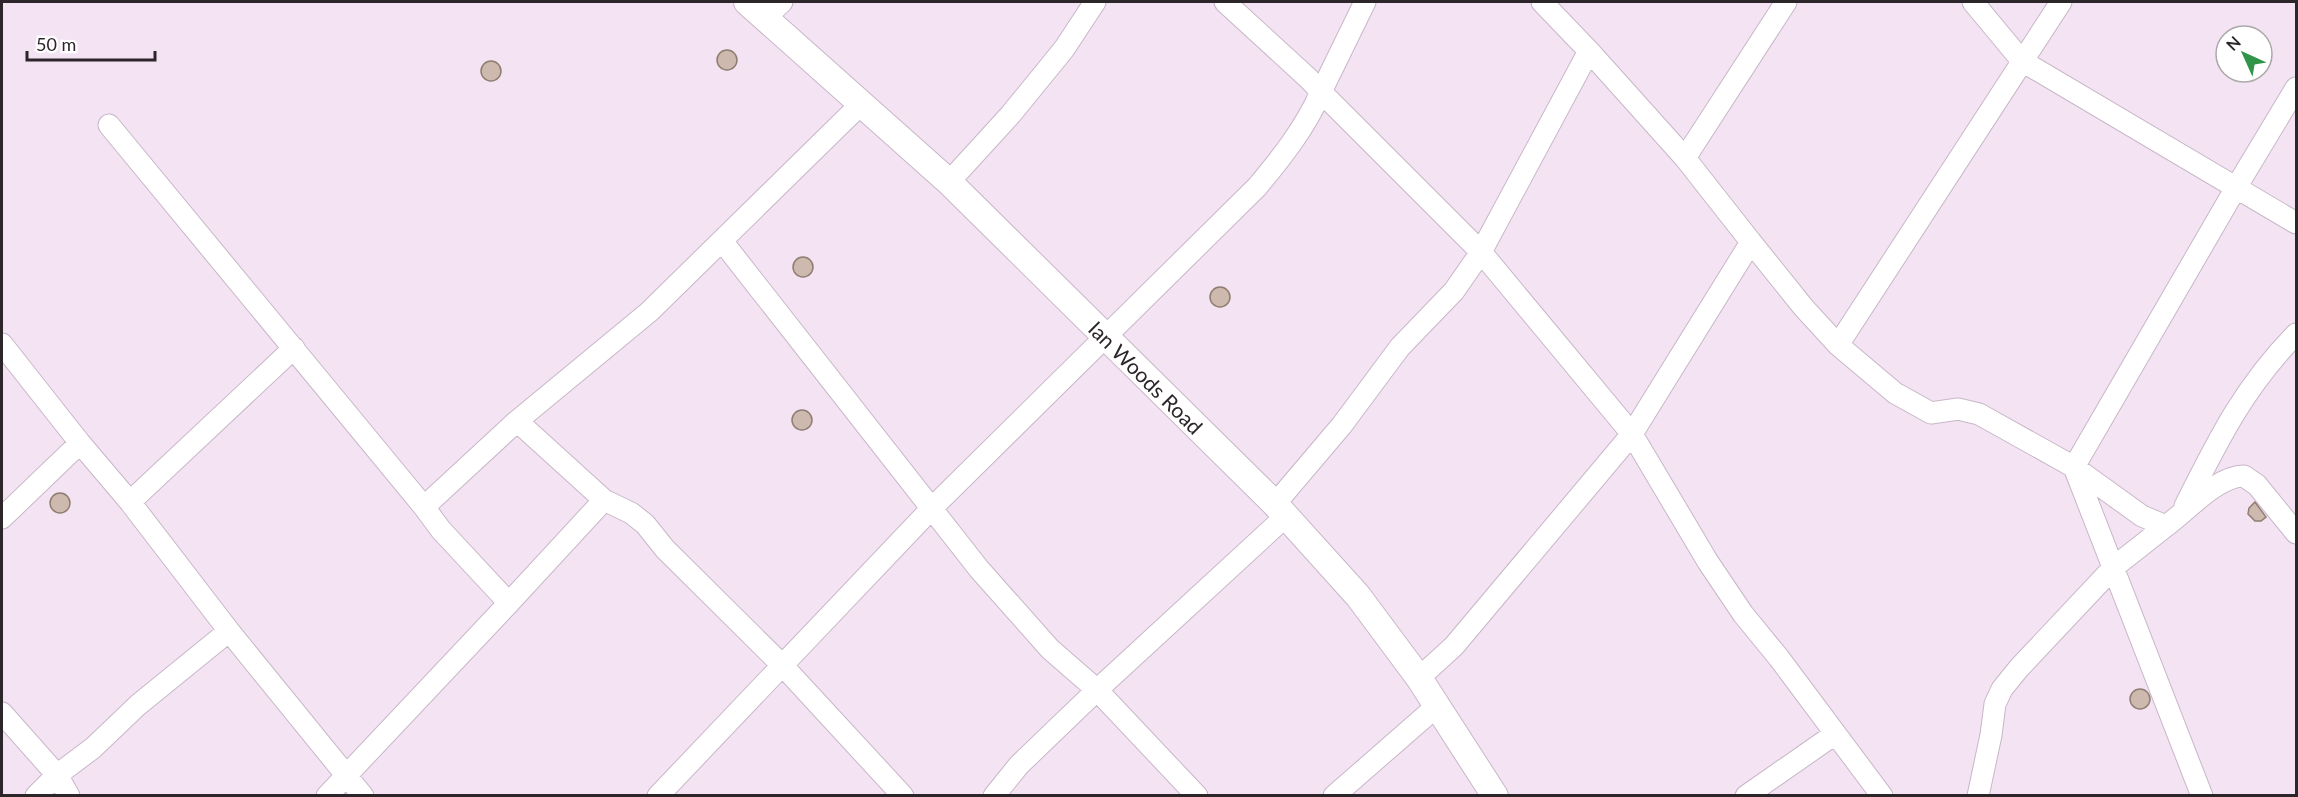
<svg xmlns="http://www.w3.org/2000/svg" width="2298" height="797" viewBox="0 0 2298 797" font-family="Lato,sans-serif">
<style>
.building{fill:#cdb9ad;stroke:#907d72;stroke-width:1.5}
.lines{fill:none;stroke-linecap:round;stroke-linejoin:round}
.minor-casing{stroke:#c7b7c7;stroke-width:23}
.tertiary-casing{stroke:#c7b7c7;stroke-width:28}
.minor{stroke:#fff;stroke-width:21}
.tertiary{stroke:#fff;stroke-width:26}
.labels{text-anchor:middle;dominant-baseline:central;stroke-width:5;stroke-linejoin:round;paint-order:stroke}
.street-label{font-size:21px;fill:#2c262b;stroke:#fff}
</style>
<rect width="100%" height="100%" fill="#f4e3f3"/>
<!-- building -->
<path class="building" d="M717 60a10 10 0 1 1 20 0a10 10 0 1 1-20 0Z
M481 71a10 10 0 1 1 20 0a10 10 0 1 1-20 0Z
M793 267a10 10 0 1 1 20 0a10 10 0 1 1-20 0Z
M1210 297a10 10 0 1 1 20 0a10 10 0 1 1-20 0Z
M792 420a10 10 0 1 1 20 0a10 10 0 1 1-20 0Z
M50 503a10 10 0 1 1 20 0a10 10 0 1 1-20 0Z
M2255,502L2266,517L2261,521H2255L2248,514L2249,508Z
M2130 699a10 10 0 1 1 20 0a10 10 0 1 1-20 0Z"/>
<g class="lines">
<!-- minor casing -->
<g class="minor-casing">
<path id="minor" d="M1365,2L1321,92L1481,252L1632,434L1708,562L1743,614L1779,658L1882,796
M1973,2L2022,61L2296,223
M765,18L782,2
M109,125L424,507
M1685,158L1786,2
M949,182L1011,114L1064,49L1095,2
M722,241L979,569L1050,649L1097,690L1197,796
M1751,242L1804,308L1838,345L1895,393L1931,413L1958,409L1979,414L2074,467L2142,516L2166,526C2187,511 2217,476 2244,476L2257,485L2296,533
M2,344L80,443L130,502L229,631L363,796
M1838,345L2061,2
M604,500L631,513L645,524L665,549L783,666L903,796
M130,502L294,348
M1275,504L1342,425L1400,347L1454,291L1481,252L1589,51L1542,2
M2185,506C2218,440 2244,387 2296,334
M2,518L80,443
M509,603L604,500L517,421
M1419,678L1454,646L1632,434L1751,242L1685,158L1589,51
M2,713L57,775L36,796
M69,796L57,775L93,748L138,705L229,631
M327,796L509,603L441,530L424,507L517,421L649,312L861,104
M658,796L931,509L1257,187C1282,157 1305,128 1321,92L1309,79L1225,2
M994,796L1019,765L1097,690L1286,516
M1334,796L1437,706
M1746,796L1835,734
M1978,796L1991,735L1995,704L2002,689L2019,668L2114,567L2166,526
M2202,796L2074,467L2237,186L2296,88"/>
</g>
<!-- tertiary casing -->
<g class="tertiary-casing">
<g id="tertiary">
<path id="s1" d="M747,2L949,182L1275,504L1358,596L1419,678L1495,796"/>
</g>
</g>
<!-- minor -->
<use href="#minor" class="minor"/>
<!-- tertiary -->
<use href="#tertiary" class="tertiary"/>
</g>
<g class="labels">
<!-- street labels -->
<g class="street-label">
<text stroke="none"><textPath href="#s1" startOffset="548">Ian Woods Road</textPath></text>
</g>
</g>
<!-- border -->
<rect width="2298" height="797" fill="none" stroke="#2c262b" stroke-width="6"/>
<!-- north arrow -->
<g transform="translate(2244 54) rotate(315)"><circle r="28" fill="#ffffff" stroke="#aba8aa" stroke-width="1.5"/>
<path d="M0-4.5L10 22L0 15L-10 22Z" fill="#309449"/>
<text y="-9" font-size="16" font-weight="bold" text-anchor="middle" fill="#2c262b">N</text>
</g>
<!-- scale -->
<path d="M27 51v9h128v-9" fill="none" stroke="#2c262b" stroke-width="3"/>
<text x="36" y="51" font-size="18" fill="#2c262b" stroke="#ffffff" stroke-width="4.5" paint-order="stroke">50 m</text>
</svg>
